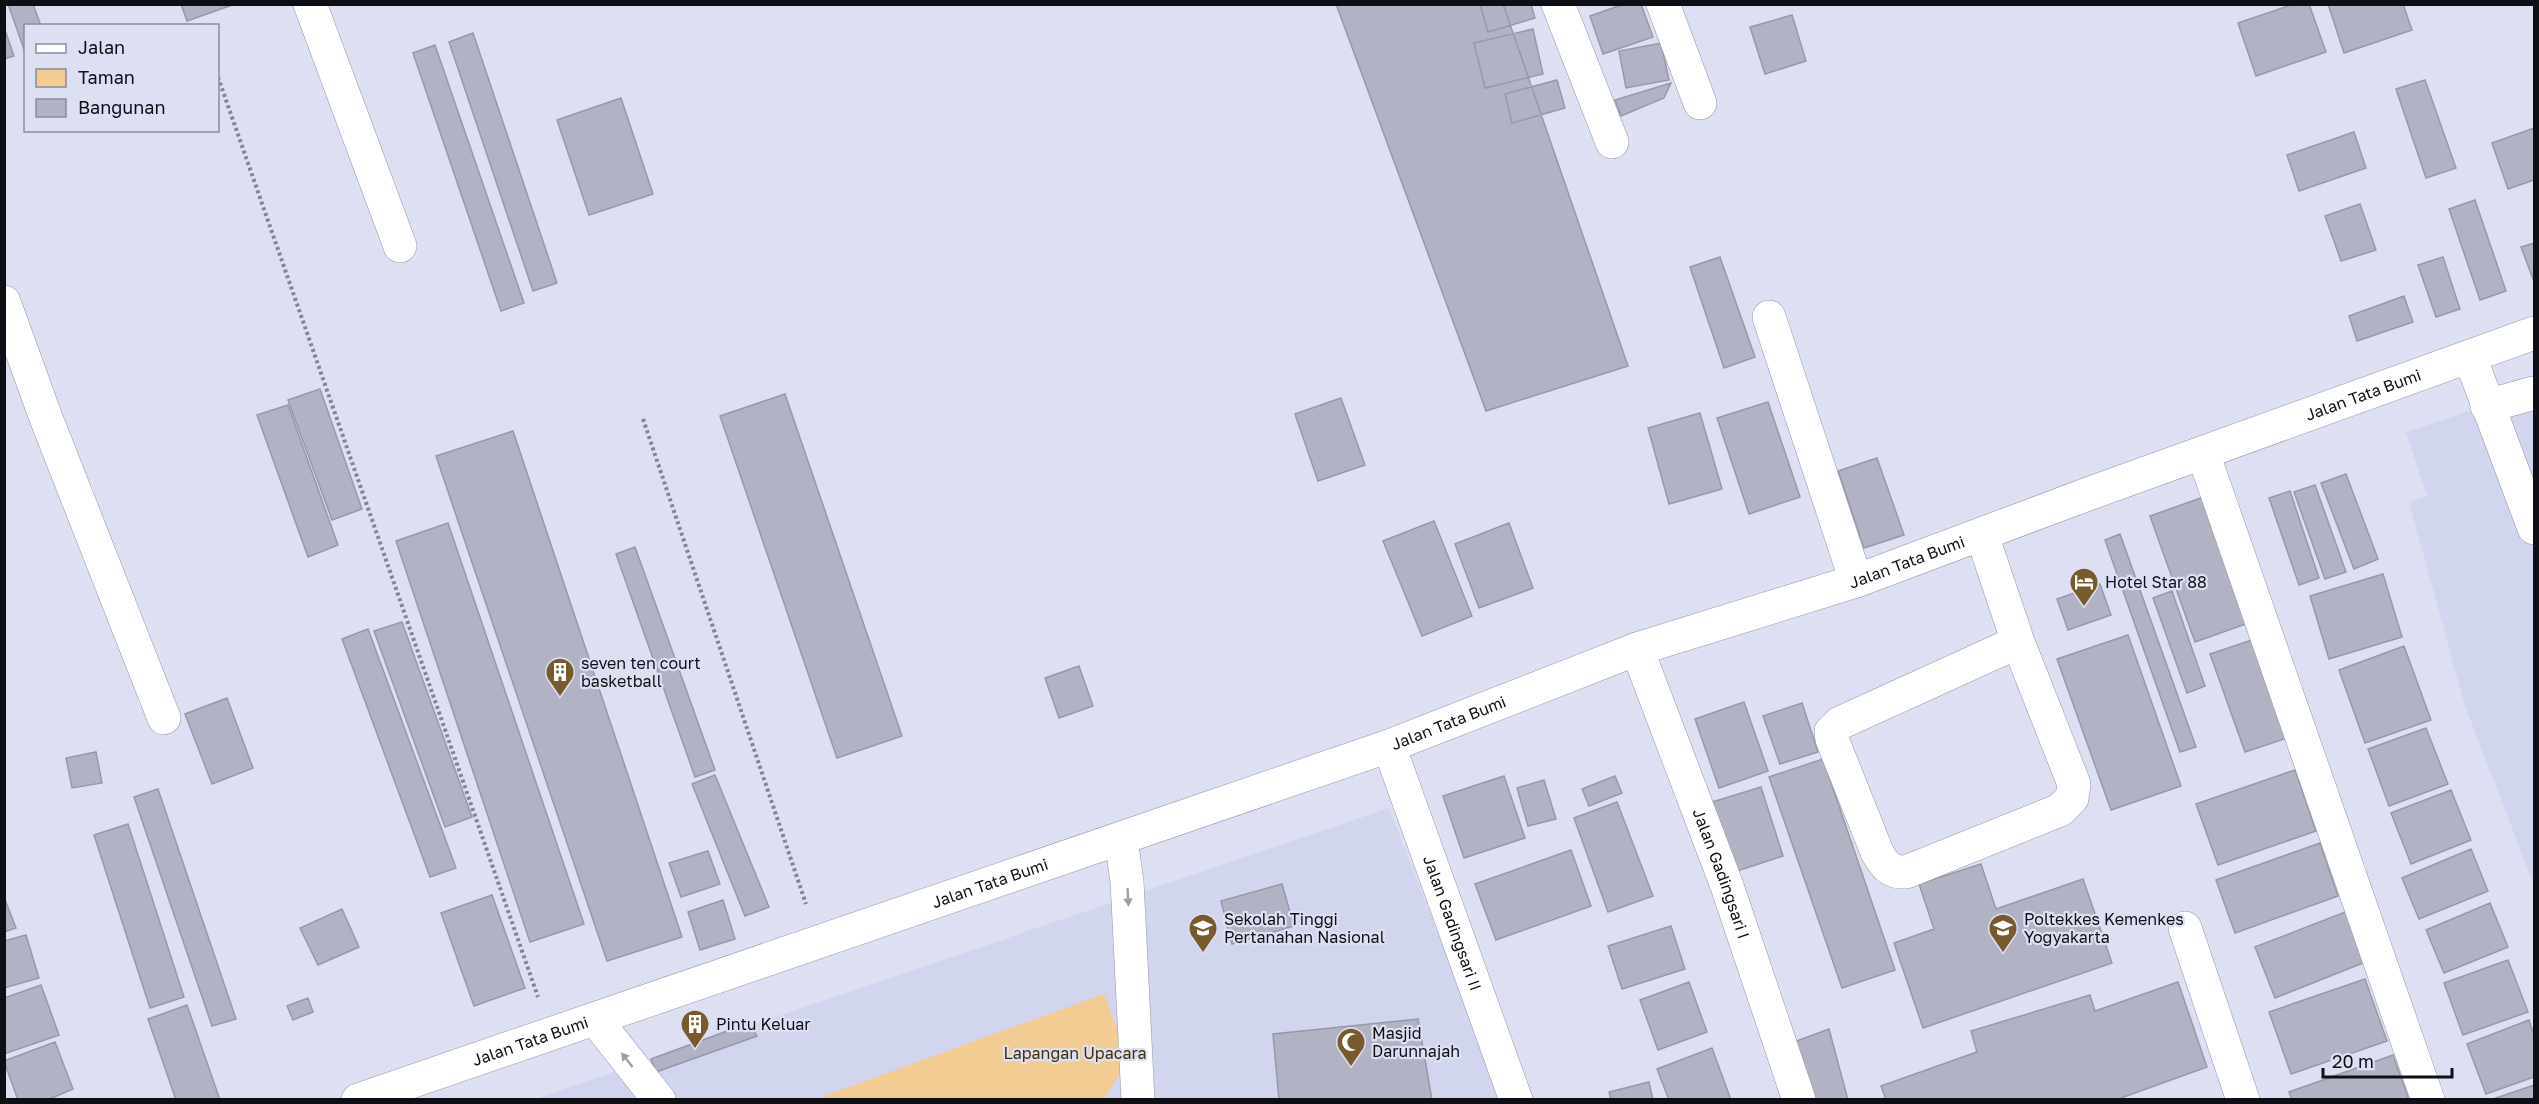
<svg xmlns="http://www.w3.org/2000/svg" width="2539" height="1104" viewBox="0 0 2539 1104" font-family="'Golos Text',sans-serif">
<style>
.built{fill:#d2d5ee}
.green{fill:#f3cc94}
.building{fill:#b1b3c4;stroke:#9699a9;stroke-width:1.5}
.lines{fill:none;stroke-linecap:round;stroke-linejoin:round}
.minor-casing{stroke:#9496a7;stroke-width:34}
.path{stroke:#828491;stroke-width:4;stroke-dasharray:3 3;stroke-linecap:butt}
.minor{stroke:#fff;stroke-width:33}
.oneway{fill:#9f9fa1}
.labels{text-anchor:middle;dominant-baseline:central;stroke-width:4.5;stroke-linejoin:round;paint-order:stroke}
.street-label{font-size:16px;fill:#0e0f15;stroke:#dde0f2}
.poi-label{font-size:16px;fill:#0e0f15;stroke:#dde0f2;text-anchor:start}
.park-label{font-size:16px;fill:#442d04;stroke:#dde0f2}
</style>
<rect width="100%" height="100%" fill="#dde0f2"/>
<!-- built -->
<path class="built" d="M2534,390V885L2465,706L2409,502L2427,496L2406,432Z
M1389,808L1503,1099L532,1100Z"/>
<!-- green -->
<path class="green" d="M1104,994L1129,1059L1104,1099L813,1100Z"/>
<!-- building -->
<path class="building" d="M8,4H33L41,26H26V55Z
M181,4H235L187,21Z
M1336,4H1503L1628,366L1486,411Z
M1480,4H1531L1535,18L1488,32Z
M1624,4H1641L1653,37L1603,54L1590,16Z
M2294,4H2309L2326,52L2256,76L2238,23Z
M2328,4H2403L2412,30L2344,53Z
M1792,15L1806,61L1765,74L1750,27Z
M4,27L14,56L4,59Z
M1533,29L1543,74L1485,88L1474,43Z
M473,33L557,283L533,291L449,42Z
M1661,43L1669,80L1626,88L1619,51Z
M435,45L524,303L501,311L413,53Z
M1557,80L1565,108L1512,123L1505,94Z
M2425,80L2456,168L2426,178L2396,89Z
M1671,83L1664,98L1621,116L1615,100Z
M621,98L653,194L589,215L557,120Z
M2534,128V180L2508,189L2492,143Z
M2354,132L2366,168L2299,191L2287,155Z
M2475,200L2506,291L2480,300L2449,209Z
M2360,204L2376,250L2341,261L2325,216Z
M2534,243V279H2533L2521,247Z
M1720,257L1755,357L1724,368L1690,267Z
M2443,257L2460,309L2436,317L2418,265Z
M2404,296L2413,322L2357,341L2349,316Z
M320,389L362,509L332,520L288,400Z
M785,394L902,736L837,758L720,416Z
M1341,398L1365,465L1318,481L1295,414Z
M1768,402L1800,497L1749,514L1717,418Z
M288,405L338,545L308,557L257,415Z
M1700,413L1722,489L1669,504L1648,428Z
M513,431L682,937L607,961L436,456Z
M1877,458L1904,535L1864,548L1838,471Z
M2346,474L2378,559L2354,569L2321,483Z
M2315,485L2346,572L2325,579L2294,492Z
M2290,491L2319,578L2299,585L2269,498Z
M2212,494L2257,620L2195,642L2150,516Z
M1434,521L1472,616L1422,636L1383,541Z
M448,523L584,924L530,942L396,541Z
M1509,523L1533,588L1479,608L1455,544Z
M2120,534L2196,747L2180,752L2105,540Z
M635,547L715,770L695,777L616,554Z
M2383,574L2402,637L2329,659L2310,596Z
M2100,584L2111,615L2068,630L2057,599Z
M2172,591L2205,686L2187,693L2153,598Z
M402,622L472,817L445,827L374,631Z
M368,629L456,868L430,877L342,639Z
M2128,635L2181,786L2111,810L2057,659Z
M2261,637L2296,735L2245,752L2210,654Z
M2404,646L2431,720L2365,743L2339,670Z
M1079,666L1093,706L1059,718L1045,678Z
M227,698L253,768L212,784L185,714Z
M1744,702L1768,771L1719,788L1695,719Z
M1802,703L1818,752L1780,764L1763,716Z
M2426,728L2448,784L2389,806L2368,749Z
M96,752L102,783L72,788L66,758Z
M1823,759L1895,970L1842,988L1769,777Z
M2295,770L2316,831L2218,865L2196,804Z
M715,775L769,907L745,916L692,784Z
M1504,776L1525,838L1464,858L1443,796Z
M1615,776L1622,793L1589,806L1582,789Z
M1544,780L1556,819L1528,826L1517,788Z
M1761,787L1783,856L1731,873L1709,803Z
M158,789L236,1019L212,1026L134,797Z
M2451,790L2471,840L2411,864L2391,813Z
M1617,802L1653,896L1608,912L1574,818Z
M128,824L184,997L150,1008L94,835Z
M2320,843L2338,896L2235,933L2216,880Z
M2471,849L2488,891L2419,919L2402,878Z
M1571,850L1591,906L1496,940L1475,884Z
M708,851L720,884L681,897L669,863Z
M1981,864L1996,909L2083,879L2112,963L1923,1028L1894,943L1934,929L1919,884Z
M1282,884L1294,926L1232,944L1221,901Z
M492,895L525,988L474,1006L441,913Z
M4,897L16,928L4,932Z
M723,900L735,939L700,950L688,912Z
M2490,903L2508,947L2444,973L2426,930Z
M342,909L359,947L318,965L300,928Z
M2353,909L2373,959L2275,998L2255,947Z
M1671,926L1685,969L1622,989L1608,946Z
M26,935L39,978L4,988V941Z
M2508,960L2528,1012L2463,1035L2444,983Z
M2365,979L2387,1041L2291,1074L2269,1012Z
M1689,982L1707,1032L1658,1050L1640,1000Z
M2178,982L2207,1067L2121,1098V1100H1886L1881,1086L1977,1052L1971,1031L2090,995L2095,1011Z
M41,985L59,1035L4,1054V998Z
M308,998L313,1012L293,1020L287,1006Z
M187,1005L220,1100H176L148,1019Z
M1418,1019L1432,1100H1279L1273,1034Z
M2529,1020L2534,1035V1077L2486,1094L2467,1044Z
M749,1023L757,1036L656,1072L651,1059Z
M1829,1029L1848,1100H1807L1786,1045Z
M55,1042L73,1089L47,1100H18L4,1061Z
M1712,1048L1731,1100H1669L1657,1069Z
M2393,1055L2409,1100H2292L2289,1092Z
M1649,1082L1653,1100H1611L1609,1092Z
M2534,1085V1100H2490Z"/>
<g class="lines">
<!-- minor casing -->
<g class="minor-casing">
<g id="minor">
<path d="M310,4L400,246"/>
<path d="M1558,4L1612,142"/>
<path d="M1663,4L1700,103"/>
<path d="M4,302L46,418L164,718"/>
<path d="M1769,317L1856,581"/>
<path d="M2470,357L2534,528"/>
<path d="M2487,406L2534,393"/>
<path d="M2203,453L2428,1100"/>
<path d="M1982,535L2018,642L2074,784L2072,798L2060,810L1906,872C1890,873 1884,865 1877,852L1832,739L1831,732L1840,723L2018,642"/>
<path id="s1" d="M1637,649L1727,886L1799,1100"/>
<path id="s2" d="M1389,746L1516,1100"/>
<path d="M1121,839L1127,881L1138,1100"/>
<path d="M2185,928L2243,1100"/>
<path d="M595,1019L659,1100"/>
<path id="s3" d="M358,1100L1389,746L1637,649L1856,581L2088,494L2534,333"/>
</g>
</g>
<!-- path -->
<path class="path" d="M218,77L538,997
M643,419L806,904"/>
<!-- minor -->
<use href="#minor" class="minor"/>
</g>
<!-- one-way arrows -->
<defs><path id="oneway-solid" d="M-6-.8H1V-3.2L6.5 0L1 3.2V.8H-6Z" transform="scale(1.5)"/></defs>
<g class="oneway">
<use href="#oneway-solid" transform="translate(1128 897) rotate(87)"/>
<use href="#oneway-solid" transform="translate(627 1060) rotate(-128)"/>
</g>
<!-- icons -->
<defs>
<g id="hotel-pin" transform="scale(1.5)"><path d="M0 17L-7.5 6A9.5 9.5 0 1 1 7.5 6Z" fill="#775a2e" stroke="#dde0f2"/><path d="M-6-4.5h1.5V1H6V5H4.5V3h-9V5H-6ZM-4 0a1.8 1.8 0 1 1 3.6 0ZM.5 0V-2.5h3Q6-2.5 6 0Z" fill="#fff"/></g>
<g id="building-pin" transform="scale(1.5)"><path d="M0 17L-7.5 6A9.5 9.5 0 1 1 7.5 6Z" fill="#775a2e" stroke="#dde0f2"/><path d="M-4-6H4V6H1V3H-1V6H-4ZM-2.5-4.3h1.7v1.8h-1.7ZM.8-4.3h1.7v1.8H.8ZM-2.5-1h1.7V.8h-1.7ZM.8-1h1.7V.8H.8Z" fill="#fff"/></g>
<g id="university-pin" transform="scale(1.5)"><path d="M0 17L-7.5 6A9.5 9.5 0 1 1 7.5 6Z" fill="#775a2e" stroke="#dde0f2"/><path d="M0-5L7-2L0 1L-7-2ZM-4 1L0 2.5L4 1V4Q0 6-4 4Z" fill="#fff"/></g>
<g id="mosque-pin" transform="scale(1.5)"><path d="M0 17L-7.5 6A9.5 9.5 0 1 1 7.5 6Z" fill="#775a2e" stroke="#dde0f2"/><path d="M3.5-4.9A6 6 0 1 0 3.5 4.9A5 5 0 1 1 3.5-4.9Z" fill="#fff"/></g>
</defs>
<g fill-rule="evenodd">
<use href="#hotel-pin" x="2084" y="582"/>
<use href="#building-pin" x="560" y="672"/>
<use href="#university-pin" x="1203" y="928"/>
<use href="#university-pin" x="2003" y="928"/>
<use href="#building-pin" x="695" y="1024"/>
<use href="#mosque-pin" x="1351" y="1042"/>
</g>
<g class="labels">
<!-- street labels -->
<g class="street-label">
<text stroke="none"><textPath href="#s3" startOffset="2126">Jalan Tata Bumi</textPath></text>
<text stroke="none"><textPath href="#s3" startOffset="1640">Jalan Tata Bumi</textPath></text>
<text stroke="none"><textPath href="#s3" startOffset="1154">Jalan Tata Bumi</textPath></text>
<text stroke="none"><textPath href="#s1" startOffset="240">Jalan Gadingsari I</textPath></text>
<text stroke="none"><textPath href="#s3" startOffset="668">Jalan Tata Bumi</textPath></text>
<text stroke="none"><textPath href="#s2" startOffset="188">Jalan Gadingsari II</textPath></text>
<text stroke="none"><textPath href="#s3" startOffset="182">Jalan Tata Bumi</textPath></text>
</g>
<!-- poi labels -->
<g class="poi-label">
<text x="2105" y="582">Hotel Star 88</text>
<text x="581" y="663">seven ten court<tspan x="581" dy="18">basketball</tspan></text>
<text x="1224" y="919">Sekolah Tinggi<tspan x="1224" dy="18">Pertanahan Nasional</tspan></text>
<text x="2024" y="919">Poltekkes Kemenkes<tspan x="2024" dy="18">Yogyakarta</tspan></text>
<text x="716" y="1024">Pintu Keluar</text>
<text x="1372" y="1033">Masjid<tspan x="1372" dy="18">Darunnajah</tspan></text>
</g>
<!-- park labels -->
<g class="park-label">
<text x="1075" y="1053">Lapangan Upacara</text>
</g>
</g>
<!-- border -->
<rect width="2539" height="1104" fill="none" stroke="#0e0f15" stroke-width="12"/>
<!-- legend -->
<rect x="24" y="24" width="195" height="108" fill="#dde0f2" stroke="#8a8c9a" stroke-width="1.5"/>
<rect x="36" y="44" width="30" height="9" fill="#ffffff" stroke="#8a8c9a" stroke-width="1.5"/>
<text x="78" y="54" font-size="18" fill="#0e0f15">Jalan</text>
<rect x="36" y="69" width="30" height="18" fill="#f3cc94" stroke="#8a8c9a" stroke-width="1.5"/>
<text x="78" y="84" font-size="18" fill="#0e0f15">Taman</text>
<rect x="36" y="99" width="30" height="18" fill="#b1b3c4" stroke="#8a8c9a" stroke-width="1.5"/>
<text x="78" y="114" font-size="18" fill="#0e0f15">Bangunan</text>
<!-- scale -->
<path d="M2323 1068v9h129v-9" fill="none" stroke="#0e0f15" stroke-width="3"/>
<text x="2332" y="1068" font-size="18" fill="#0e0f15" stroke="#dde0f2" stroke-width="4.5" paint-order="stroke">20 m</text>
</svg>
